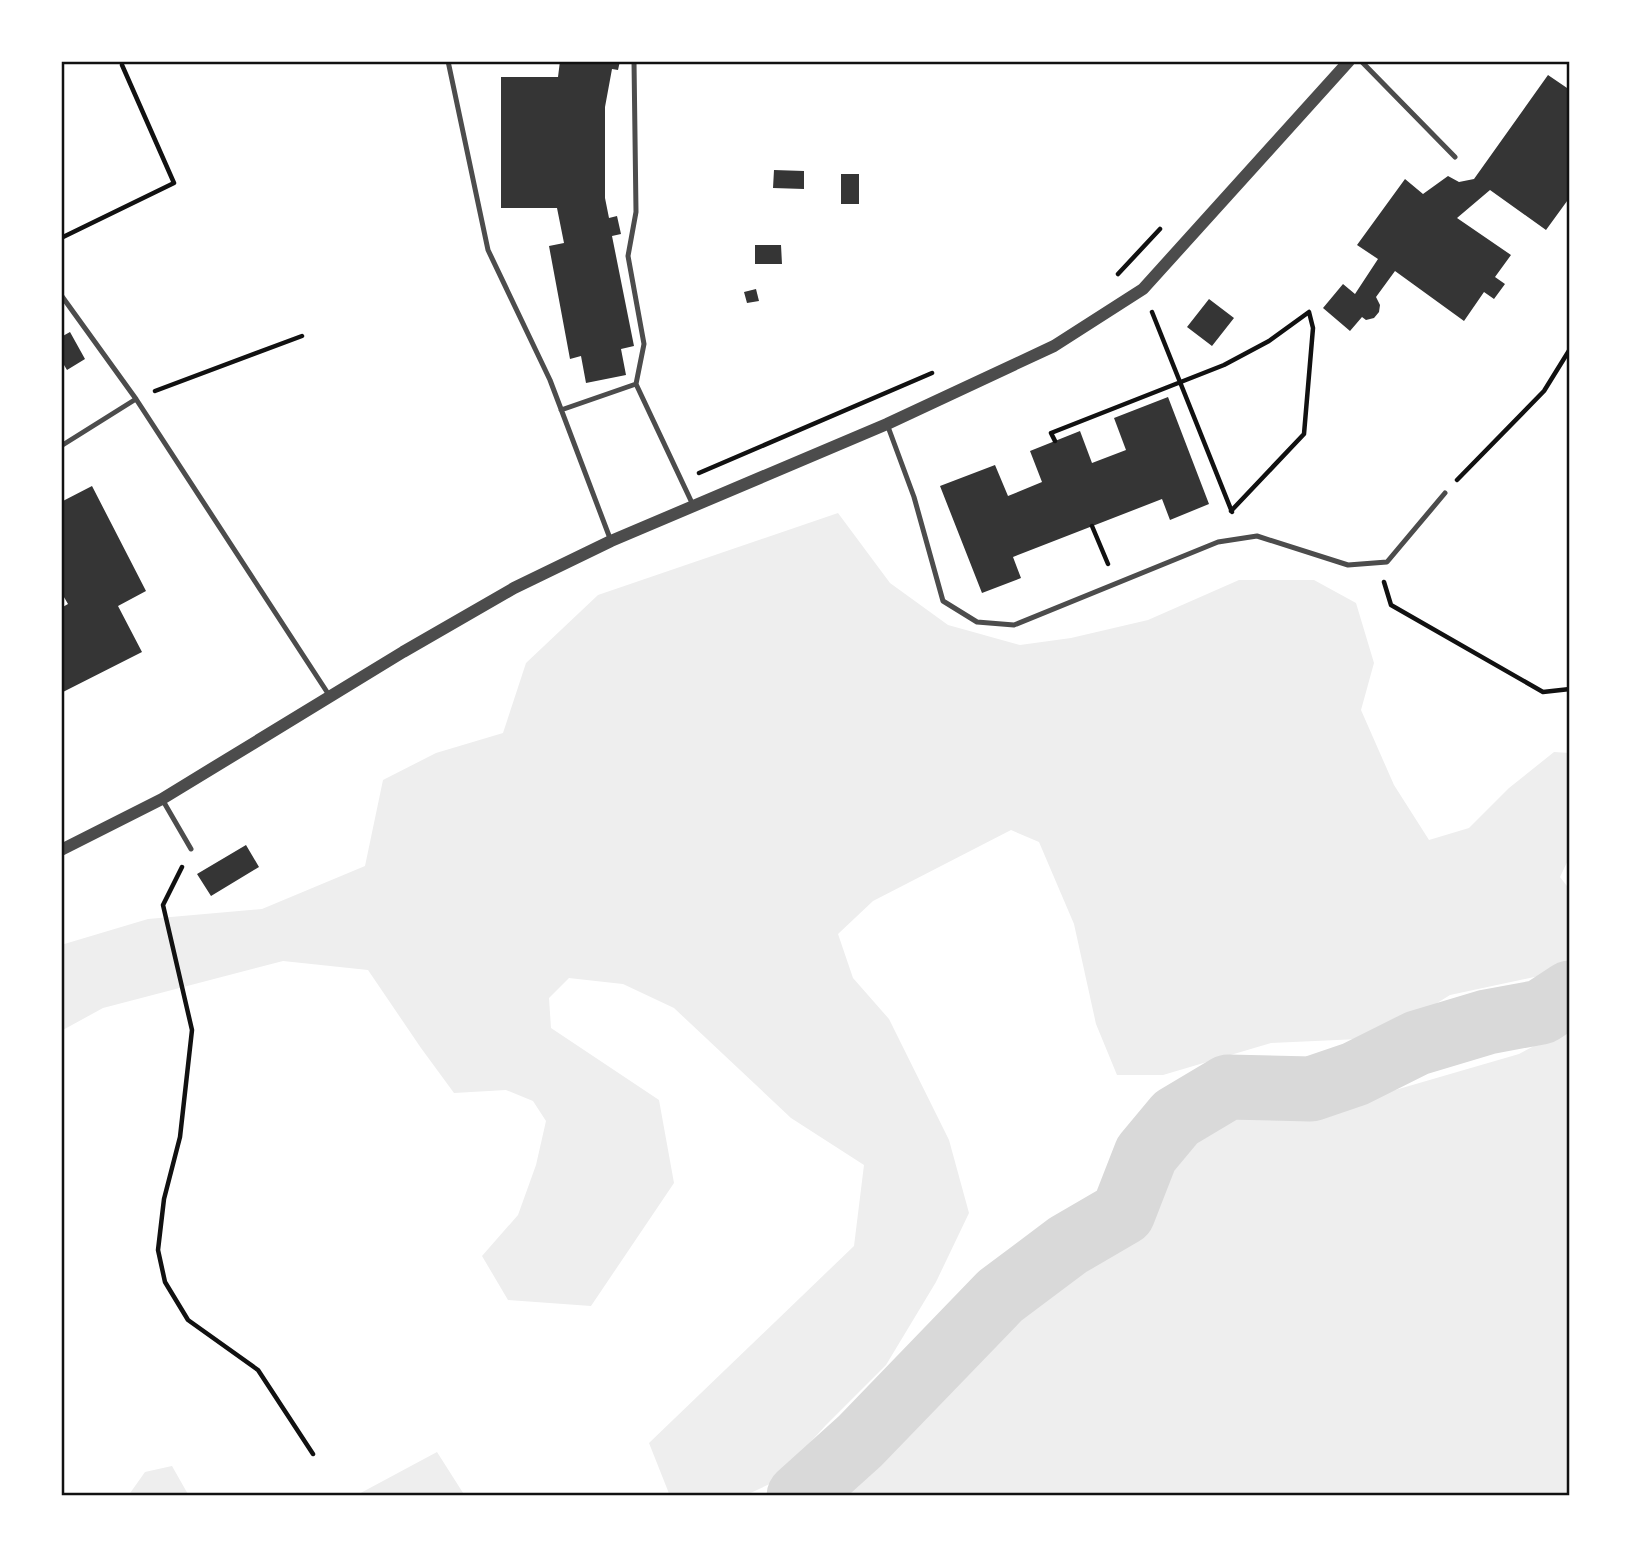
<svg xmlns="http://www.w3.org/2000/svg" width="1631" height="1557" viewBox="0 0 1631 1557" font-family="'Fira Sans Condensed',sans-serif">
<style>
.green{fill:#eee}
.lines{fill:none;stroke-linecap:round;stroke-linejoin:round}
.river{stroke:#d9d9d9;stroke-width:65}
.building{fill:#353535}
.path{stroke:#111;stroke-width:4.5}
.service{stroke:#4c4c4c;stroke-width:5}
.tertiary{stroke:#4c4c4c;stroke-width:12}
.neatline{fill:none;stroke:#111;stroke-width:2.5}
</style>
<rect width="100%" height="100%" fill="#fff"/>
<!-- green -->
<path class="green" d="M838,513L890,583L948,625L1020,645L1071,638L1148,620L1239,580H1314L1356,603L1374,663L1361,710L1394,785L1429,840L1469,828L1509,788L1554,752L1570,753V856L1560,877L1570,890V964L1553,973L1450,995L1381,1038L1271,1043L1163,1075H1117L1096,1024L1074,924L1039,842L1011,830L873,901L838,934L853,978L889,1019L949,1140L969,1213L936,1282L886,1365L826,1425L774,1482L744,1496H670L649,1443L854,1246L864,1165L791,1118L674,1008L623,984L569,978L549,998L551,1028L659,1100L674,1183L591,1306L508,1300L482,1256L518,1215L536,1165L546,1121L533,1101L506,1090L454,1093L421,1048L368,970L283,961L103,1008L61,1031V945L148,919L262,909L365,866L383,780L436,753L503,733L526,663L598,595Z
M1570,1027V1496H815L1014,1314L1130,1229L1185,1137L1245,1100L1347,1104L1519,1054Z
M437,1452L465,1496H355Z
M172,1466L189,1496H128L145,1472Z"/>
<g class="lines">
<!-- river -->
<path class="river" d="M799,1496L860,1441L1000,1296L1068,1245L1123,1213L1146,1154L1176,1118L1228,1087L1311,1089L1355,1074L1417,1043L1487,1022L1541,1012L1570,993"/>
</g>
<!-- building -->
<path class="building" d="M560,61H620L618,70L612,69L605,107V198L609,218L617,216L621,234L612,236L634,346L621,349L626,375L586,383L581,356L570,359L549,246L564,243L557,208H501V77H558Z
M1548,75L1570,90V197L1546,230L1490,190L1457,218L1511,255L1495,277L1505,284L1494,299L1484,292L1464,321L1395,271L1376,297L1380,305L1379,312L1374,318L1366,320L1362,317L1350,331L1323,308L1343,284L1355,294L1378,259L1357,245L1405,179L1423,194L1448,176L1459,182L1474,179Z
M774,170L804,171V189L773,188Z
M841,174H859V204H841Z
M755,245H781L782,264H755Z
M756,289L759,301L747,303L744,292Z
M1209,299L1234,318L1212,346L1187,327Z
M70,332L85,359L67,370L61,360V337Z
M1168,397L1209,504L1170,520L1162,499L1013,557L1021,578L982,593L940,486L995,465L1008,496L1042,482L1030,451L1080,431L1092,463L1126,450L1114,418Z
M92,486L146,591L118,606L142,652L61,693V608L68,604L61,592V502Z
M246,845L259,867L211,896L197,874Z"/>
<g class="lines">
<!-- path -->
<path class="path" d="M61,238L174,183L122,65
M1118,274L1160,229
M1152,312L1232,512
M155,391L302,336
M1055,441L1051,433L1224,365L1269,341L1309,312L1313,328L1304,434L1231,511
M699,473L932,373
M1457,480L1544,391L1570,349
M1092,526L1108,564
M1384,582L1391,605L1543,692L1570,689
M182,867L163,905L192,1030L180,1137L164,1199L158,1250L165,1282L188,1320L258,1370L313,1454"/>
<!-- service -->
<path class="service" d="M448,61L488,250L550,380L611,541
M634,61L636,212L628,256L644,344L636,384L693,505
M1361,61L1455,157
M61,295L136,399L61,446
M136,399L329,695
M561,410L636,384
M887,424L914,497L943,601L977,622L1014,625L1218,542L1257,536L1348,565L1387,562L1445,493
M162,799L191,849"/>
<!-- tertiary -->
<path class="tertiary" d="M61,850L162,799L403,652L514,588L611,541L887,424L1054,346L1143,289L1349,61"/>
</g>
<!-- border -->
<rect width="1631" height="1557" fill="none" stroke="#ffffff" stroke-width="126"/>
<rect x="63" y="63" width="1505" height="1431" class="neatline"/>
</svg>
